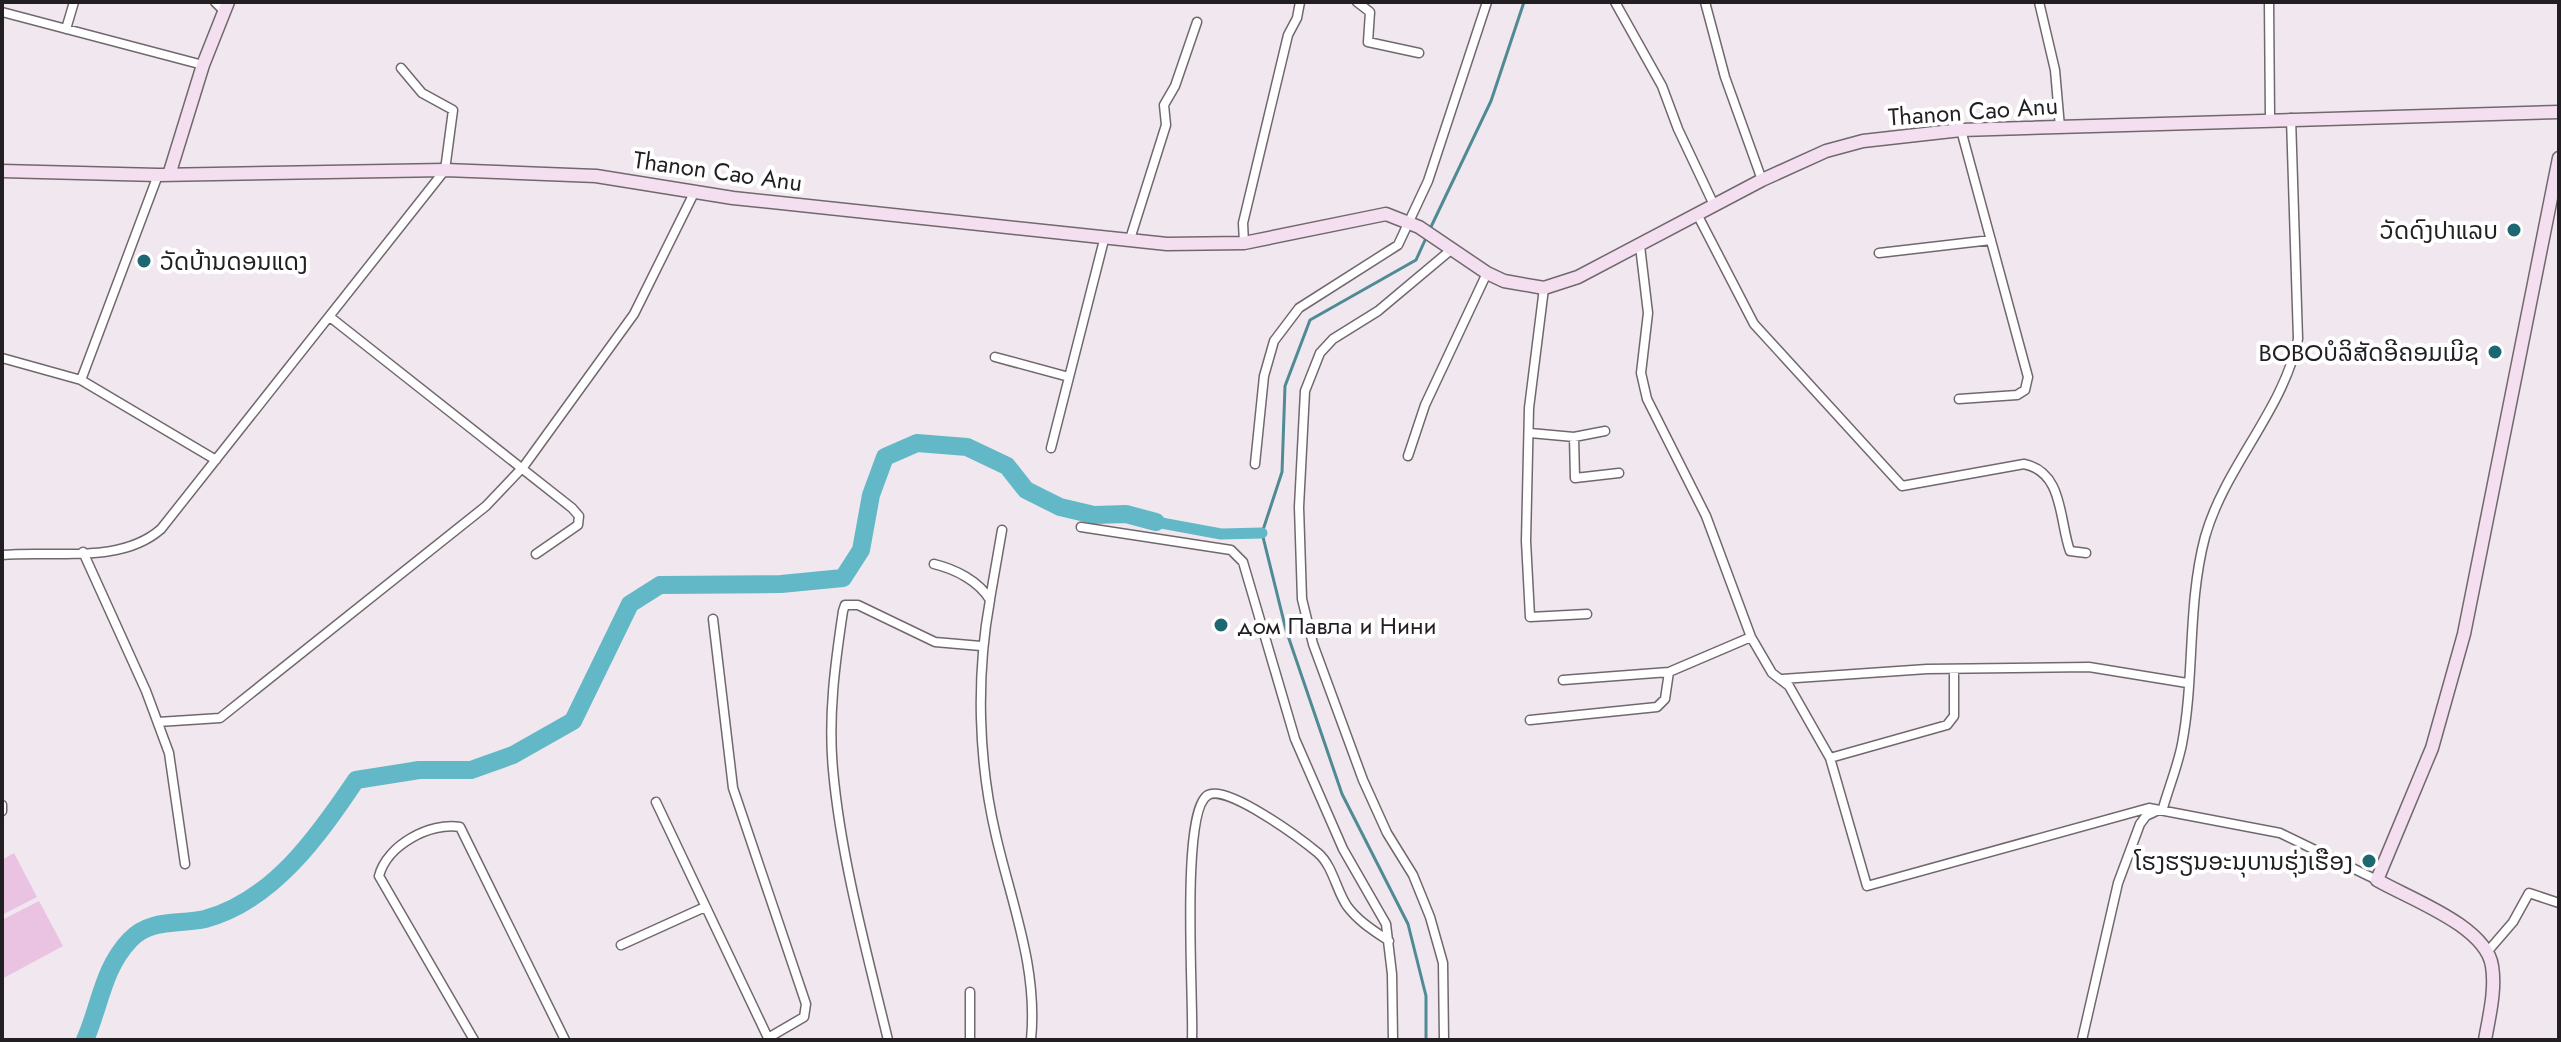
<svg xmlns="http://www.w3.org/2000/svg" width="2561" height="1042" viewBox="0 0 2561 1042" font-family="Jost,'Noto Sans Lao',sans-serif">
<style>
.green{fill:#e9c3e1}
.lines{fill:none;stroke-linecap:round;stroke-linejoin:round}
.stream{stroke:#4f8a95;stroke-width:3}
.canal{stroke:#62b8c6;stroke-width:11}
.river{stroke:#62b8c6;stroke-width:18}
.street-casing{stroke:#71686f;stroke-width:11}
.secondary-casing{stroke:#71686f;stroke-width:15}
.street{stroke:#fff;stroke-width:8}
.secondary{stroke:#f3dfef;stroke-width:12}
.poi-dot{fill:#1c6771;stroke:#fff;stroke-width:3}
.labels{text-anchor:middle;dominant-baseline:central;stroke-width:8;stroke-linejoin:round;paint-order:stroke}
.street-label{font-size:24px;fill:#221f22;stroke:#fff}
.poi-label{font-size:24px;fill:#221f22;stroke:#fff;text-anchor:end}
</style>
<rect width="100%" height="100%" fill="#f1e8ef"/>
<!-- green -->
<path class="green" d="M14,853L37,897L2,915V860Z
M39,901L63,946L2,979V920Z"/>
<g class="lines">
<!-- stream -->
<path class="stream" d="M1429,231L1491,101L1524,2
M1426,1040V996L1408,924L1342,794L1286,630L1262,533L1282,472L1285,386L1310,320L1416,260L1426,238"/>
<!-- canal -->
<path class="canal" d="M1156,522L1221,534L1262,533"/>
<!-- river -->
<path class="river" d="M85,1040C100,1006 103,968 130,940C150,918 180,925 205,919C273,901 319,835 356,780L419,770H471L513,755L573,721L630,604L660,585L781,584L843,578L861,550L871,495L885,457L917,443L967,447L1007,466L1026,490L1060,507L1094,515L1126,514L1156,522"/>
<!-- street casing -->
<g class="street-casing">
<path id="street" d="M215,2L224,11
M1357,2L1370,12L1368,42L1419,53
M1615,2L1662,86L1678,129L1714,205
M1705,2L1725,77L1762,180
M2039,2L2055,70L2060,127
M2269,2L2270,118
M2,12L203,65
M66,29L74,2
M1697,214L1754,324L1902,486L2024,464C2064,472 2059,521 2070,551L2086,553
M1130,239L1166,125L1164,105L1175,86L1197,22
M1244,243L1243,223L1288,35L1297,18L1300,2
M1640,246L1648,313L1641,373L1647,399L1706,516L1751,637L1772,673L1789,686L1830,758L1867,886L2149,808L2280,833L2377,880
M1879,253L1991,240
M1544,288L1529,408L1526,541L1530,617L1587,614
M330,317L572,508L579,516L578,525L536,554
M995,357L1069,377
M2,358L81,380L216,460
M81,380L158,175
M1959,399L2017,395L2025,390L2028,377L1961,130
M1530,433L1574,437L1605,431
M1574,437L1575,478L1619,473
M1051,448L1105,236
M1408,456L1425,405L1487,273
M1255,464L1264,376L1274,341L1299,308L1398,245L1428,181L1487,2
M1081,527L1231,550L1243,562L1295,739L1343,849L1386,924L1392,974L1393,1040
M83,552L146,691L169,753L185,864
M2,555C53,550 120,565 161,529L445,170L453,110L422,93L401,68
M934,564C955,569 979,581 990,600C976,676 978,760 996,836C1012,905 1038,968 1031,1040
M990,599L1002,530
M713,619L733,788L806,1004L804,1017L768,1038
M1782,679L1927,669L2089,667L2187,683
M1563,680L1669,672L1751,637
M1530,720L1657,707L1665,699L1669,672
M158,722L220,718L486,506L524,466L634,314L695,191
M1830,758L1947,725L1954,716V669
M656,802L769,1040
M2,805V811
M621,945L705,907
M2488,951L2513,922L2529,893L2559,903
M970,992V1040
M474,1040L379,876C387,845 430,822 460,827L565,1040
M888,1040C867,953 841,859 833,770C828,716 835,664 843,611L845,605H858L935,642L981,646
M1192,1040C1194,1002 1180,811 1208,795C1227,784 1301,839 1318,853C1333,866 1336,890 1347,906C1358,921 1374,931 1389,941
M1444,1040L1443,963L1430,917L1413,875L1387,833L1363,780L1313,644L1302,599L1299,507L1305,391L1320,353L1333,339L1378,311L1452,249
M2082,1040L2118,883L2140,824L2146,816L2163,808C2169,787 2178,765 2182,744C2195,676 2187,605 2205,537C2225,466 2283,411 2298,339L2291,118"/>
</g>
<!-- secondary casing -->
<g class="secondary-casing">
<path id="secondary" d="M2,171L158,175L445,170L596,176L733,198L1167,244L1244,243L1386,214L1419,227L1487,273L1504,281L1544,288L1578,277L1762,180L1826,151L1863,141L1961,130L2559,112
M169,175L203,65L228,2
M2485,1040C2489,1017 2496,990 2492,966C2486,926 2410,899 2377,880L2432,748L2464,634L2559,158"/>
</g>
<!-- street -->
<use href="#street" class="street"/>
<!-- secondary -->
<use href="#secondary" class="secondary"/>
</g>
<!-- markers -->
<g class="poi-dot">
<circle cx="2514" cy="230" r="8"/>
<circle cx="144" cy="261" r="8"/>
<circle cx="2495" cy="352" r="8"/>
<circle cx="1221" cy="625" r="8"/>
<circle cx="2369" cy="861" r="8"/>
</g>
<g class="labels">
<!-- street labels -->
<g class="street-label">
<text transform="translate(1973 111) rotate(-4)">Thanon Cao Anu</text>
<text transform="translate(718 171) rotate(8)">Thanon Cao Anu</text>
</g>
<!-- poi labels -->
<g class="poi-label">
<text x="2498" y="230">ວັດດົງປາແລບ</text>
<text x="160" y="261" text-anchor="start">ວັດບ້ານດອນແດງ</text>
<text x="2479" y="352">BOBOບໍລິສັດອີຄອມເມີຊ</text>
<text x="1237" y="625" text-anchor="start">дом Павла и Нини</text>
<text x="2353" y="861">ໂຮງຮຽນອະນຸບານຮຸ່ງເຮືອງ</text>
</g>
</g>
<!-- border -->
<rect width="2561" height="1042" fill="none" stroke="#221f22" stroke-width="8"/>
</svg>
